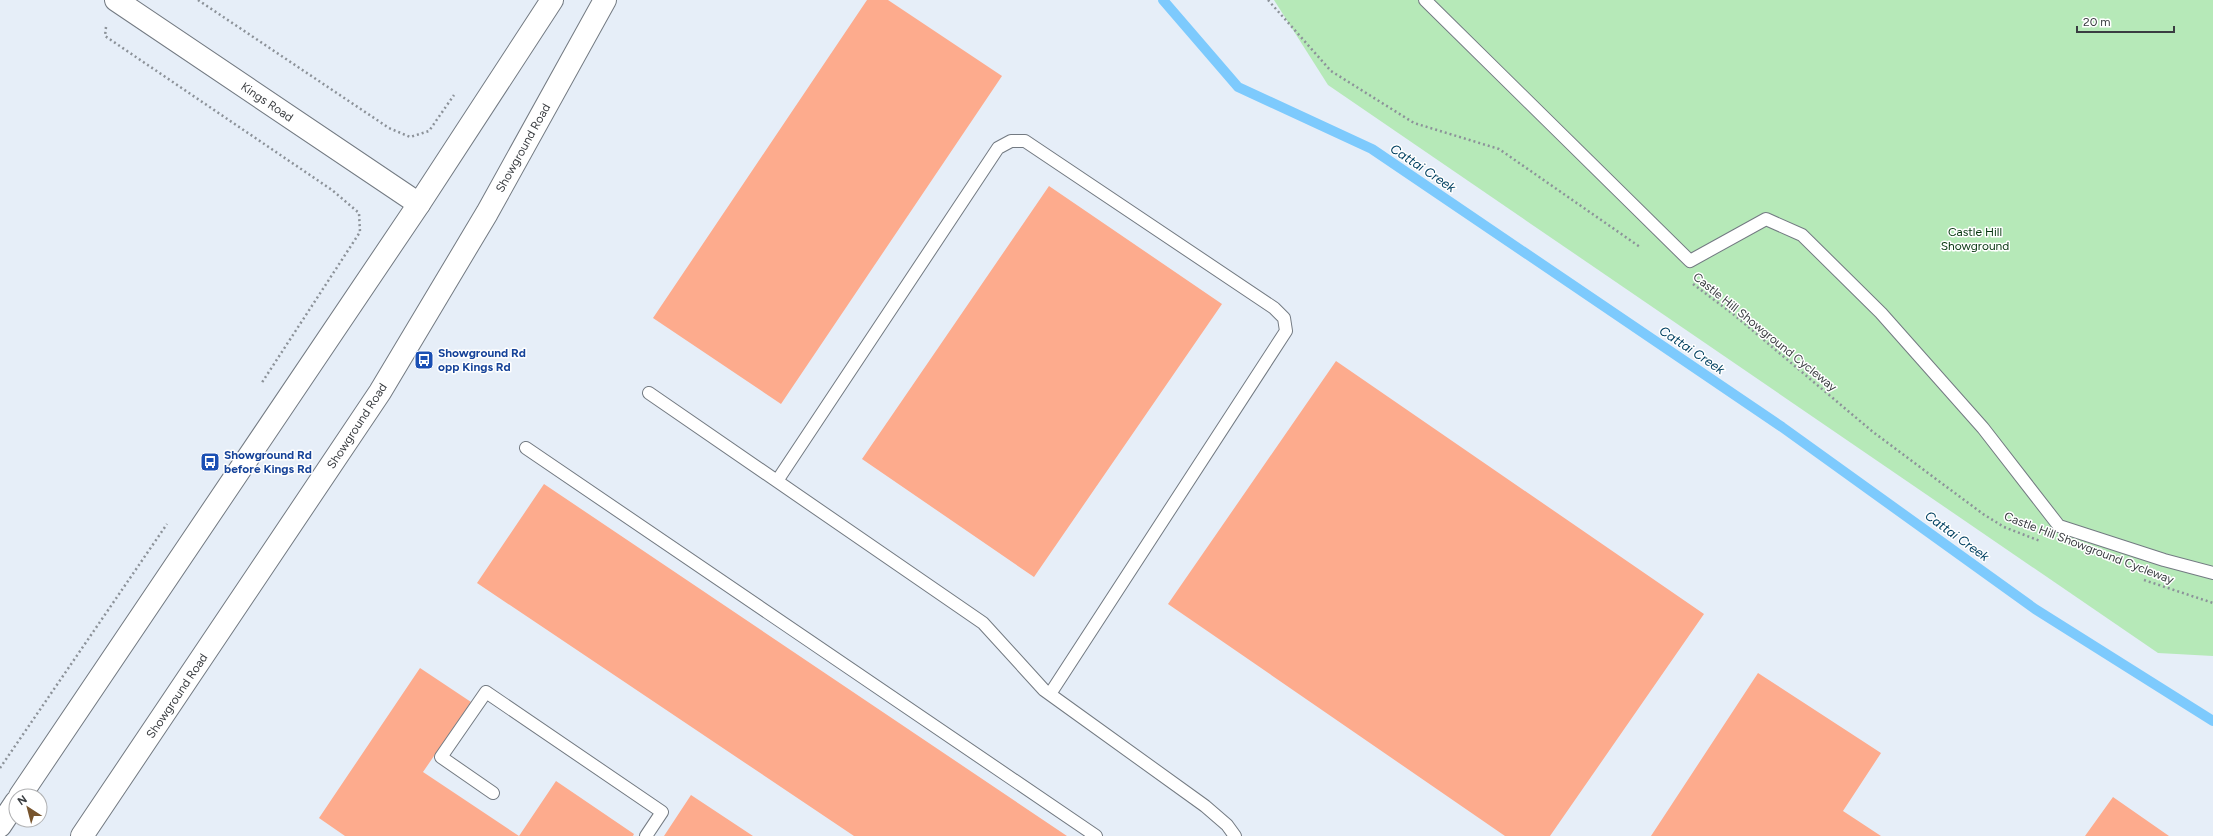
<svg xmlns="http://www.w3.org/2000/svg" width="2213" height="836" viewBox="0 0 2213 836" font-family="Figtree,sans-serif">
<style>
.green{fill:#b6e9b8}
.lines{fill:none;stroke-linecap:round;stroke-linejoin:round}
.stream{stroke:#7dcafd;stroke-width:10}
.building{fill:#fdab8d}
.lane-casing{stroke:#737a82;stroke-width:14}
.street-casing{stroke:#737a82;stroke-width:24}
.primary-casing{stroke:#737a82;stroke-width:24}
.path{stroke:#8c9299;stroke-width:2.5;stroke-dasharray:2 3;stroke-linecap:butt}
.lane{stroke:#fff;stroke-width:12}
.street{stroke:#fff;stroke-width:22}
.primary{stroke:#fff;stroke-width:22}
.labels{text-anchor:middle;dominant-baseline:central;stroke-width:3;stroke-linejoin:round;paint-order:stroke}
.street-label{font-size:12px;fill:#3a3d41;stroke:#fff}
.park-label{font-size:12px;fill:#05340e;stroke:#fff}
.transit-label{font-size:12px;font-weight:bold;fill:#164399;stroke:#fff;text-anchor:start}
.water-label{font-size:13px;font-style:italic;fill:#004061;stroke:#fff}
</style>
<rect width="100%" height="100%" fill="#e6eef8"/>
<!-- green -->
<path class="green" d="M1274,0H2213V656L2158,653L1328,85Z"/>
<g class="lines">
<!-- stream -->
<path class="stream" d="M1163,0L1238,87L1372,149L1782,427L2035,609L2213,721"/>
</g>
<!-- building -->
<path class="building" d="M867,0H888L1002,76L781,404L653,318Z
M1049,186L1222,304L1034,577L862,459Z
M1336,361L1704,614L1550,836H1505L1168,604Z
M544,484L1067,836H854L477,583Z
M420,668L471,702L423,772L519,836H345L319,818Z
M1758,673L1881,753L1843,811L1881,836H1651Z
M556,781L634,834L633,836H519Z
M691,795L753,836H664Z
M2113,797L2169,836H2085Z"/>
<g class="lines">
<!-- lane casing -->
<g class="lane-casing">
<path id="lane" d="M1425,0L1690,261L1766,219L1802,235L1881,313L1983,428L2059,526L2164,560L2213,573
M649,393L983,623L1044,690L1205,806L1227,825L1235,836
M526,448L1096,836
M777,481L998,148L1011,141H1025L1274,308L1284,318L1286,331L1050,694
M493,793L441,757L486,692L662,812L646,836"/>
</g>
<!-- street casing -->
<g class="street-casing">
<path id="street" d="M116,0L419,204"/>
</g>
<!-- primary casing -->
<g class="primary-casing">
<path id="primary" d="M20,796L419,204L552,0
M0,826L16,802
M82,836L380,392L487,213L605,0"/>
</g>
<!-- path -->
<path class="path" d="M198,0L389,128L410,137L429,131L454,95
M1268,0L1331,71L1414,123L1499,149L1640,247
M106,27L105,36L332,190L359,213L360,232L261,384
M1693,284L1733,314L1873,432L1983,514L2004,527L2040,541
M2144,580L2213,603
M0,768L167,524"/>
<!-- lane -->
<use href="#lane" class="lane"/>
<!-- street -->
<use href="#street" class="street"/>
<!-- primary -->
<use href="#primary" class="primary"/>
</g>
<!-- icons -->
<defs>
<g id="bus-square" transform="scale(1)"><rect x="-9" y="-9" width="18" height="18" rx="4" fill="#1a4fb4" stroke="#fff"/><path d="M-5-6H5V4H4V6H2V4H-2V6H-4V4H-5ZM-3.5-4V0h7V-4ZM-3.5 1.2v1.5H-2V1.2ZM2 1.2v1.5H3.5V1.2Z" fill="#fff"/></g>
</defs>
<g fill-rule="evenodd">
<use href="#bus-square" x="424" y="360"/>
<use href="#bus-square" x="210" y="462"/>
</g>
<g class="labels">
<!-- street labels -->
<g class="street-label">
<text transform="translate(267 102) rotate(34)">Kings Road</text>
<text transform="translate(523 148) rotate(-61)">Showground Road</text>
<text transform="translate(1765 332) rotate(39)">Castle Hill Showground Cycleway</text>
<text transform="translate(357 426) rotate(-57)">Showground Road</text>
<text transform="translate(2089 548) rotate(21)">Castle Hill Showground Cycleway</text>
<text transform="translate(177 696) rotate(-56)">Showground Road</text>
</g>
<!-- park labels -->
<g class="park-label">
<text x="1975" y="232">Castle Hill<tspan x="1975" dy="14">Showground</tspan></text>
</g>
<!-- transit labels -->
<g class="transit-label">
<text x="438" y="353">Showground Rd<tspan x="438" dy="14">opp Kings Rd</tspan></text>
<text x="224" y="455">Showground Rd<tspan x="224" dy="14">before Kings Rd</tspan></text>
</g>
<!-- water labels -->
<g class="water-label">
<text transform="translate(1423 168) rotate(34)">Cattai Creek</text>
<text transform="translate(1692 350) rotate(34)">Cattai Creek</text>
<text transform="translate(1957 536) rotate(36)">Cattai Creek</text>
</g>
</g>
<!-- north arrow -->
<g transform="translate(28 808) rotate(324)"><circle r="19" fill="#ffffff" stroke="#b0b1b3"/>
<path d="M0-3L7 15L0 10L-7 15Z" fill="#77542d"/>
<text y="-6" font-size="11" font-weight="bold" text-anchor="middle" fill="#3a3d41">N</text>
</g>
<!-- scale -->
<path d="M2077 26v6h97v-6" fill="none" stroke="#3a3d41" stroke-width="2"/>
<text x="2083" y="26" font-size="12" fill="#3a3d41" stroke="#ffffff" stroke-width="3" paint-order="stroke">20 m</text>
</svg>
